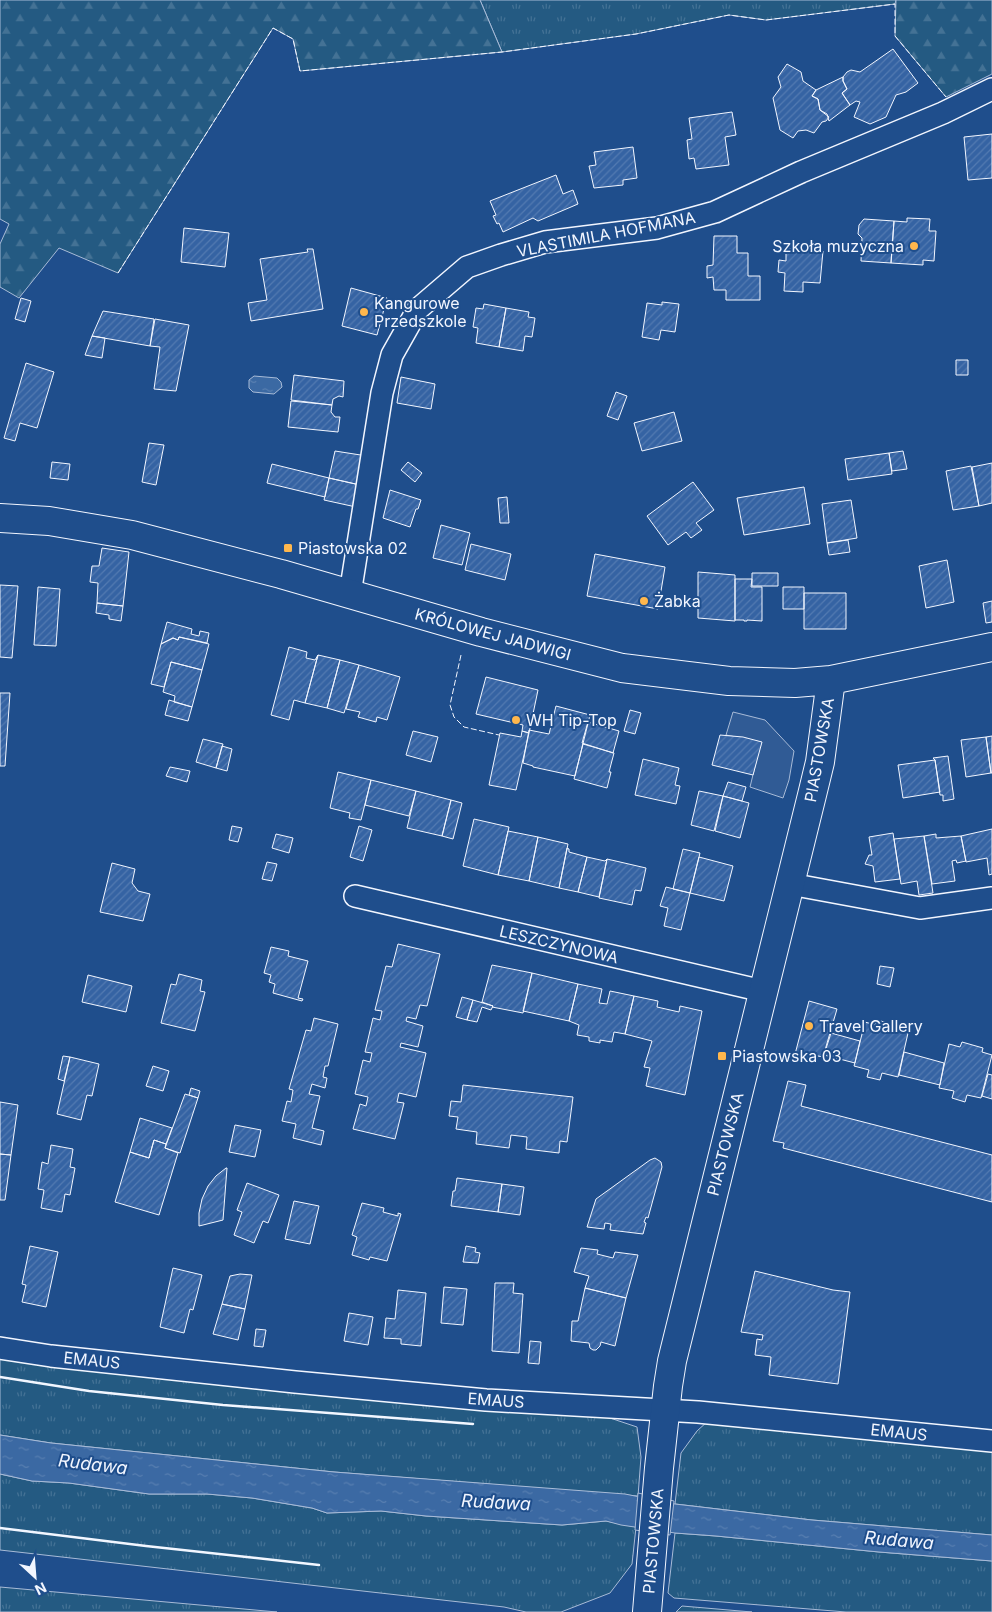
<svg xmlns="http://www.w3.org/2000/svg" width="992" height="1612" viewBox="0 0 992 1612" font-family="Inter,sans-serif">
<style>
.grass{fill:url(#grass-tufts);stroke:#a8bbd7}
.forest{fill:url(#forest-firs);stroke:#a8bbd7}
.parking{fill:#305b95;stroke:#a8bbd7}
.water{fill:url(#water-ripples);stroke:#a8bbd7}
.pier{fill:#1f4e8c;stroke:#a8bbd7}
.building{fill:url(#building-hatch);stroke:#f2f6ff}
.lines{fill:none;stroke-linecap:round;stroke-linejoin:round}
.minor-casing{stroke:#f2f6ff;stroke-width:24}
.tertiary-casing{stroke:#f2f6ff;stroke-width:30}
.minor{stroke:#1f4e8c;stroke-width:21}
.tertiary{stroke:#1f4e8c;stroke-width:28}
.fence{stroke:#f2f6ff;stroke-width:1;stroke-dasharray:6 2.5;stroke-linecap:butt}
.wall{stroke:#f2f6ff;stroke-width:2.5}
.poi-dot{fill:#ffb74d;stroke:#1f4e8c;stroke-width:2}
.labels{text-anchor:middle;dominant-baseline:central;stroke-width:4;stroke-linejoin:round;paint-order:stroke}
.street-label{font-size:16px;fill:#f2f6ff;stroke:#1f4e8c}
.poi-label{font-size:16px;fill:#f2f6ff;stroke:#1f4e8c;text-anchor:start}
.water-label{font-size:18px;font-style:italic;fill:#f2f6ff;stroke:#1f4e8c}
</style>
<defs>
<pattern id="grass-tufts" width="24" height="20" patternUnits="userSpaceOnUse" patternTransform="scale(1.25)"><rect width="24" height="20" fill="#245a82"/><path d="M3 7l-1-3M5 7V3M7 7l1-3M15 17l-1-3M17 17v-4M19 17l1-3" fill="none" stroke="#447295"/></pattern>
<pattern id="forest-firs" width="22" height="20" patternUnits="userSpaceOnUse" patternTransform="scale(1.25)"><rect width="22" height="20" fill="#245a82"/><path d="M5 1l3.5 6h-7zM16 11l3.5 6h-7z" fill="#447295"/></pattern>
<pattern id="water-ripples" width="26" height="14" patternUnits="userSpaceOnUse" patternTransform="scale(1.25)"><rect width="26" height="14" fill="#3b69a3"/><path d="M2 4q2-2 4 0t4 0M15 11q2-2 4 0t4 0" fill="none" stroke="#587fb1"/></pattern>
<pattern id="building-hatch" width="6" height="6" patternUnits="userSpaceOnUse" patternTransform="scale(1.25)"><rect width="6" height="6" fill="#3563a3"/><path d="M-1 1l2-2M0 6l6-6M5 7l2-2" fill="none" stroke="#537ab1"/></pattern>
</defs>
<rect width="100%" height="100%" fill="#1f4e8c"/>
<!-- grass -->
<path class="grass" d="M480,0H896L895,4L766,20L729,15L636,34L502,52Z
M0,1356L598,1414L637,1427L641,1457L638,1496L334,1472L51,1443L0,1435Z
M708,1421L992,1449V1535L812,1520L675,1504L681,1453L697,1431Z
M0,1474L32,1481L69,1483L149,1494H207L252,1498L312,1508L327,1513L381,1511L426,1516L562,1525L606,1521L636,1527L632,1564L610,1593L561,1612H526L504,1607L0,1550Z
M675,1533L716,1536L879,1552L992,1561V1612H846L674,1598L668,1593Z
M0,1587L277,1612H0Z
M682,1606L752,1612H676Z"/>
<!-- forest -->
<path class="forest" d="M0,0H480L502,52L300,71L293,39L273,28L118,273L59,248L19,298L0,287V244L9,224L0,219Z
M896,0H992V74L946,97L895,36Z"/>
<!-- parking -->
<path class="parking" d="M733,712L765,720L794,751L789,780L783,798L750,787L761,742L726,735Z"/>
<!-- water -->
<path class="water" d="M254,376L277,378L281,382L282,387L274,394L253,392L249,388V380Z
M0,1435L51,1443L334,1472L625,1494L675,1504L812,1520L992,1535V1561L879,1552L716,1536L675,1533L621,1525L606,1521L562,1525L426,1516L381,1511L327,1513L312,1508L252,1498L207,1494H149L69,1483L32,1481L0,1474Z"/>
<!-- pier -->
<path class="pier" d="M638,1493L674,1501L670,1535L635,1530Z"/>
<!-- building -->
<path class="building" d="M893,49L918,83L906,92L896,95L886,117L870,124L854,117L860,102L856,101L850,105L842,93L847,89L843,81V77L847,72L851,70L860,72Z
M787,64L801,72L803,81L816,90L812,96L818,99L820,110L829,117L826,121L822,122L814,133L806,130L798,131L793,138L780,130L773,98L781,87L778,77Z
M843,77V81L847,89L842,93L850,105L829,121L827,114L820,110L818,99L812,96L816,90Z
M732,112L736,135L725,137L729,165L696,169L694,158L689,159L687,140L692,139L689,118Z
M992,134V178L968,180L964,137Z
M633,147L637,178L623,180V185L594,188L589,166L596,165L594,152Z
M556,175L563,194L573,190L578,204L538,221L533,218L503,232L499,223L497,224L493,216L496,215L490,201Z
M907,218L930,219L929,231H936L934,261L923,260V265L891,263L894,221L907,222Z
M864,219L894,221L891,263L861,261L862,238L858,234L859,225Z
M184,228L229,233L225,267L181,262Z
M714,236H737V253H748V276H760V300H726V290H714L713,277L707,278V266L713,265Z
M307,249H313L323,309L251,321L248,303L267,300L260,259L308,252Z
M786,249L823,251L820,283L803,282V292L784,291L785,273L778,272L779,260L786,261Z
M351,288L387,298L377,335L342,326Z
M21,298L31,301L25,322L15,319Z
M662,302L679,304L675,332L661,330L659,340L642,337L647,303L662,305Z
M484,304L506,308L499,347L476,343L478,328L473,327L476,308L483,309Z
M506,308L529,312L528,317L535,318L532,337L525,336L523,351L499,347Z
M103,311L154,319L150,346L92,336Z
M155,319L189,325L176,391L154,389L160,347L150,346Z
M92,336L105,338L102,358L85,355Z
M956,360H968V375H956Z
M26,363L54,372L37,428L20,423L15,441L4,438Z
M294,375L344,381L343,397L339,396L333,399L332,405L291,400Z
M401,377L435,384L431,409L397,403Z
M616,392L627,396L618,420L607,416Z
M291,401L332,405L331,412L335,417H340L338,432L288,427Z
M674,412L682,441L642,451L634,423Z
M149,443L164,445L156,485L142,482Z
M335,451L367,456L360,485L329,478Z
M903,451L907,469L892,471L889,453Z
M889,453L892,474L848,480L845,459Z
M52,462L70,464L68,480L50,478Z
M408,462L422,473L415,482L401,470Z
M992,463V503L979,506L972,467Z
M272,464L329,478L325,497L267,483Z
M971,466L979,506L953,510L946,471Z
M329,478L360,485L356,507L324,500Z
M693,482L714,510L696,523L702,530L691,538L686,532L668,545L647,516Z
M804,487L810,524L744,535L737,498Z
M390,490L421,500L418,509H416L410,527L383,518Z
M507,497L509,523H500L498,498Z
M851,500L857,538L827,543L822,504Z
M441,525L470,533L462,565L433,558Z
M848,540L850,552L829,555L827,543Z
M471,544L511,554L505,580L465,570Z
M102,548L129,552L123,606L97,603L98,583L90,582L92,566H99Z
M595,554L665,567L658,609L587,596Z
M947,560L954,602L926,608L919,566Z
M698,572L735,575V621L698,618Z
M752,573H778V586H752Z
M735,579H752L751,587H762V621L747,620V621H744V620H735Z
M0,585L18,586L12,658L0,657Z
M38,587L60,589L56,646L34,645Z
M783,587H804V609H783Z
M804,593H846V629H804Z
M992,601V622L986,623L983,603Z
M97,603L123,606L121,621L109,619V615L96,613Z
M167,622L192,629L191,634L199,636L200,631L209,633L207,643L179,637L178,640L173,638L161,644Z
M179,637L209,644L202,670L171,662L164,687L151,684L161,644L173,638L178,640Z
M289,647L307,652L306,658L315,660L318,655L305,703L294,700L289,720L271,715Z
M318,655L340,660L327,708L305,703Z
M340,660L359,665L344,713L327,708Z
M171,662L202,670L192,707L174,702L175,696L163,692Z
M359,665L400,677L387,720L377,717L376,722L358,717L360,712L346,709Z
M486,677L538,690L529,733L522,731L523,725L476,714Z
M0,693H10L5,766H0Z
M169,700L192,707L188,721L165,715Z
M556,706L590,715L575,776L533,767V766L523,763L529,730L549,734Z
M630,710L641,713L635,734L624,731Z
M588,722L619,731L613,753L582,743Z
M413,731L438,737L431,762L406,755Z
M522,731L529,733L516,790L489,785L500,733L521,737Z
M720,735L743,737L762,742L753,775L712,765Z
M992,736V773H991L986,737Z
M986,737L991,773L966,777L961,740Z
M203,739L223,744L216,768L196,762Z
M583,744L614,753L609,772H611L607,788L574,779Z
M222,746L232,749L227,771L216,768Z
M948,756L954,799L943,801V795H940L935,760L933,758Z
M643,759L679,768L675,785L680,786L676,804L635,795Z
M935,760L940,792L903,798L898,765Z
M170,767L190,771L187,782L166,776Z
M338,772L371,780L361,820L349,818L350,813L330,808Z
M371,780L416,791L409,816L365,805Z
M728,782L746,787L742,801L723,796Z
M416,791L451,800L442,836L407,828Z
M699,791L723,796L714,831L691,825Z
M723,796L749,803L740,838L715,831Z
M451,800L462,803L453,839L442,836Z
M474,819L509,827L498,875L463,866Z
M232,826L242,828L238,842L229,840Z
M359,826L372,830L363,861L350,857Z
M992,829V874L989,875L987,858L966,862L961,836Z
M508,831L538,837L529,881L498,875Z
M893,833L900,879L875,882L873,866L865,864L869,855H872L869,837Z
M276,834L293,838L289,853L272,848Z
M936,834V838L961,836L966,861L957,863L956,860L952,861L955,881L932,884L924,836Z
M924,836L933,893L919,895L917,881L901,884L894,839Z
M538,837L568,844L559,888L529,881Z
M567,848L569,849V852L587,857L578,892L559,888Z
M683,849L700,853L690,893L673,889Z
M587,857L605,861L607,859L599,897L578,892Z
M699,857L733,866L724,901L690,893Z
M607,859L646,868L641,891L635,890L632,905L599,898Z
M267,862L277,864L272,881L262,879Z
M112,863L135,869L132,883L138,891L150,894L143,921L100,912Z
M666,887L690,893L681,930L664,926L668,908L660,906Z
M398,944L440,954L427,1006L420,1005L416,1019L407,1017L406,1021L423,1026L418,1047L401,1043L400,1047L426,1053L416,1097L399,1093L397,1102L404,1103L395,1139L353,1129L360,1104L366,1106L368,1097L355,1094L363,1060L370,1062L372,1053L365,1052L373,1018L380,1020L382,1011L375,1010L386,966L392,967Z
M271,947L289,951L288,956L308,961L298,998L303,999L302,1001L273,993L275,984L269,982L271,975L264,973Z
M492,965L532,973L523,1013L492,1007L493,1006L482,1002Z
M880,966L894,968L890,987L877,984Z
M532,973L578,984L569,1021L523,1011Z
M179,974L202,980L200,991L205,992L195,1031L161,1023L171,984L176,985Z
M88,975L132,986L126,1012L82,1002Z
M578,984L602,989L599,1003L607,1004L610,991L634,996L625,1034L614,1032L612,1042L600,1040V1043L589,1041V1037L577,1035L579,1025L569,1021Z
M634,996L658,1001L657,1007L679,1012L680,1006L702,1011L685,1095L646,1086L650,1068L644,1067L652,1041L625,1034Z
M462,997L473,1000L467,1020L456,1017Z
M473,1000L493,1006L491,1010L482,1007L477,1022L467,1020Z
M809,1001L837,1009L823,1057L813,1055L812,1062L794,1058Z
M314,1018L338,1024L328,1066H325L323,1077L327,1078L325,1088L312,1084L309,1094L320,1096L312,1128L324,1131L321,1145L293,1138L296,1124L282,1121L287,1101L291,1102L293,1090L289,1089L306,1030L311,1031Z
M877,1020L899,1026L898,1030L908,1033L898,1077L882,1073L880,1080L867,1077L869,1070L854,1066L865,1022L875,1025Z
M831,1033L860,1041L855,1063L824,1055Z
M962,1042L983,1048L982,1052L992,1055L981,1098L967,1095L965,1102L952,1098L954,1091L939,1088L949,1044L960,1047Z
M904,1052L944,1063L940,1085L899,1075Z
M63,1056L70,1057L64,1081L58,1079Z
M70,1057L99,1064L92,1096L87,1095L81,1120L57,1114Z
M153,1066L169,1071L163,1091L146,1086Z
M988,1074L992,1075V1099L982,1096Z
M788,1081L806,1085L801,1106L992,1155V1202L783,1148L784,1143L773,1141Z
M463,1085L573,1097L567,1142L560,1141L559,1153L526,1149L527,1137L511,1135L509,1148L476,1144L477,1132L456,1129L458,1117L449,1116L451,1101L461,1102Z
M191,1088L200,1091L198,1098L189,1095Z
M185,1094L198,1098L180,1153L165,1148Z
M0,1102L18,1105L11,1155L0,1154Z
M140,1118L172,1128L166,1144L154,1140L149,1158L130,1152Z
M235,1125L261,1130L255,1157L229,1152Z
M154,1140L166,1144L165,1148L178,1153L159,1215L115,1202L130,1152L149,1158Z
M51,1145L73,1149L70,1167L75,1168L70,1195L65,1194L62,1212L41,1208L44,1190L38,1189L42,1162L48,1164Z
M0,1154L11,1155L5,1200H0Z
M655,1158L661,1162L662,1167L648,1218L646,1217L644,1222L646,1223L643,1234L610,1230L611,1224L605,1223L604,1229L587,1227L596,1199L650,1160Z
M226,1168H227L223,1220L199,1226V1213L202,1199L208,1186L216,1176Z
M457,1178L502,1184L498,1212L451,1206L453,1191H455Z
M247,1183L279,1195L268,1223L263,1221L254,1243L234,1235L242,1212L237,1210Z
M502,1184L524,1187L520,1215L498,1212Z
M294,1201L319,1206L310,1244L285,1239Z
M362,1203L384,1208L383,1212L398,1216V1213L401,1214L387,1261L370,1257L369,1260L352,1255L357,1237L352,1235Z
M30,1246L58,1252L46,1307L22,1302L26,1285L22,1284Z
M466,1246L476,1248L475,1252L480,1253L478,1263L463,1262Z
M581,1248L598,1250L597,1254L613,1258L615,1252L638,1255L626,1298L585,1288L589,1276L574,1272Z
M173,1268L202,1275L193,1310L190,1309L184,1333L160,1327Z
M755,1271L833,1290L850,1292L838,1384L769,1375L771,1357L755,1355L757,1339L762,1340L763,1335L741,1332Z
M240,1274L252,1275L245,1309L222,1304L230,1276Z
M495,1283H514L513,1293L523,1294L519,1353L492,1351Z
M444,1287L467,1289L463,1325L441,1323Z
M585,1288L626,1298L615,1346L601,1342L600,1346L596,1350H593L590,1348L589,1343L571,1341L572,1321H578Z
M398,1290L426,1293L421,1346L401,1344V1339L384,1338L386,1318L395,1319Z
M222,1304L245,1309L238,1340L213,1334Z
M349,1313L373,1317L368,1345L344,1341Z
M256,1329L266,1330L263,1347L254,1346Z
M530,1341L541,1342L539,1364L528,1363Z"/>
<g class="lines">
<!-- minor casing -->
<g class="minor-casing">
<path id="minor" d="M350,594L382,393L392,355L418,309L467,267L501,255L545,242L657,228L715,212L801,172L943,113L992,89
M790,884L920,908L992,898
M355,896L763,991
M0,1348L51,1356L295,1382L486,1400L698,1412L992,1441"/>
</g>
<!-- tertiary casing -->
<g class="tertiary-casing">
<path id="tertiary" d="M0,518L49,521L132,535L281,574L481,632L622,668L729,681L795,683L831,680L992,647
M647,1612L659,1468L668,1386L672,1361L812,795L820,762L831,680"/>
</g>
<!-- minor -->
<use href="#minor" class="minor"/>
<!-- tertiary -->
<use href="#tertiary" class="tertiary"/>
<!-- fence -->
<path class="fence" d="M118,273L273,28L293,39L300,71L502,52L636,34L729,15L766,20L895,4V36L946,97
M461,655L450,705L454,717L464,727L499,735"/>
<!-- wall -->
<path class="wall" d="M0,1377L89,1391L223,1405L473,1424
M0,1528L146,1546L319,1565"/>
</g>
<!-- markers -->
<g class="poi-dot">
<circle cx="914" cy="246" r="5"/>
<circle cx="364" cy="312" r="5"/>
<rect x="283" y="543" width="10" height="10" rx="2.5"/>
<circle cx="644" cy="601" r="5"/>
<circle cx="516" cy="720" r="5"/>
<circle cx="809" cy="1026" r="5"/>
<rect x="717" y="1051" width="10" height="10" rx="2.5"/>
</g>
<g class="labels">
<!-- street labels -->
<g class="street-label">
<text transform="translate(606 234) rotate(-11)">VLASTIMILA HOFMANA</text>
<text transform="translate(493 634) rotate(15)">KRÓLOWEJ JADWIGI</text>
<text transform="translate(819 750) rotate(-80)">PIASTOWSKA</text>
<text transform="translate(559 944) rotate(13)">LESZCZYNOWA</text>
<text transform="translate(725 1144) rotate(-76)">PIASTOWSKA</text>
<text transform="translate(92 1360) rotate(6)">EMAUS</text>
<text transform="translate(496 1400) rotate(4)">EMAUS</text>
<text transform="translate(899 1432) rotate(6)">EMAUS</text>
<text transform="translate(653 1541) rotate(-85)">PIASTOWSKA</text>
</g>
<!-- poi labels -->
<g class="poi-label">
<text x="904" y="246" text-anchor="end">Szkoła muzyczna</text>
<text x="374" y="303">Kangurowe<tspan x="374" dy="18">Przedszkole</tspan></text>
<text x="298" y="548">Piastowska 02</text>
<text x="654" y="601">Żabka</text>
<text x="526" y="720">WH Tip-Top</text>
<text x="819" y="1026">Travel Gallery</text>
<text x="732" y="1056">Piastowska 03</text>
</g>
<!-- water labels -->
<g class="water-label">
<text transform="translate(93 1464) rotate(7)">Rudawa</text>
<text transform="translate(496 1502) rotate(3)">Rudawa</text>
<text transform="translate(899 1540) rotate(5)">Rudawa</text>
</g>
</g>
<!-- north arrow -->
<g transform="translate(35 1577) rotate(154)" stroke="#1f4e8c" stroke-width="4" paint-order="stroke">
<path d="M0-4L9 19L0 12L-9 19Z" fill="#f2f6ff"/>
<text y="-8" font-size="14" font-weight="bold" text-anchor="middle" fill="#f2f6ff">N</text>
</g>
</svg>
